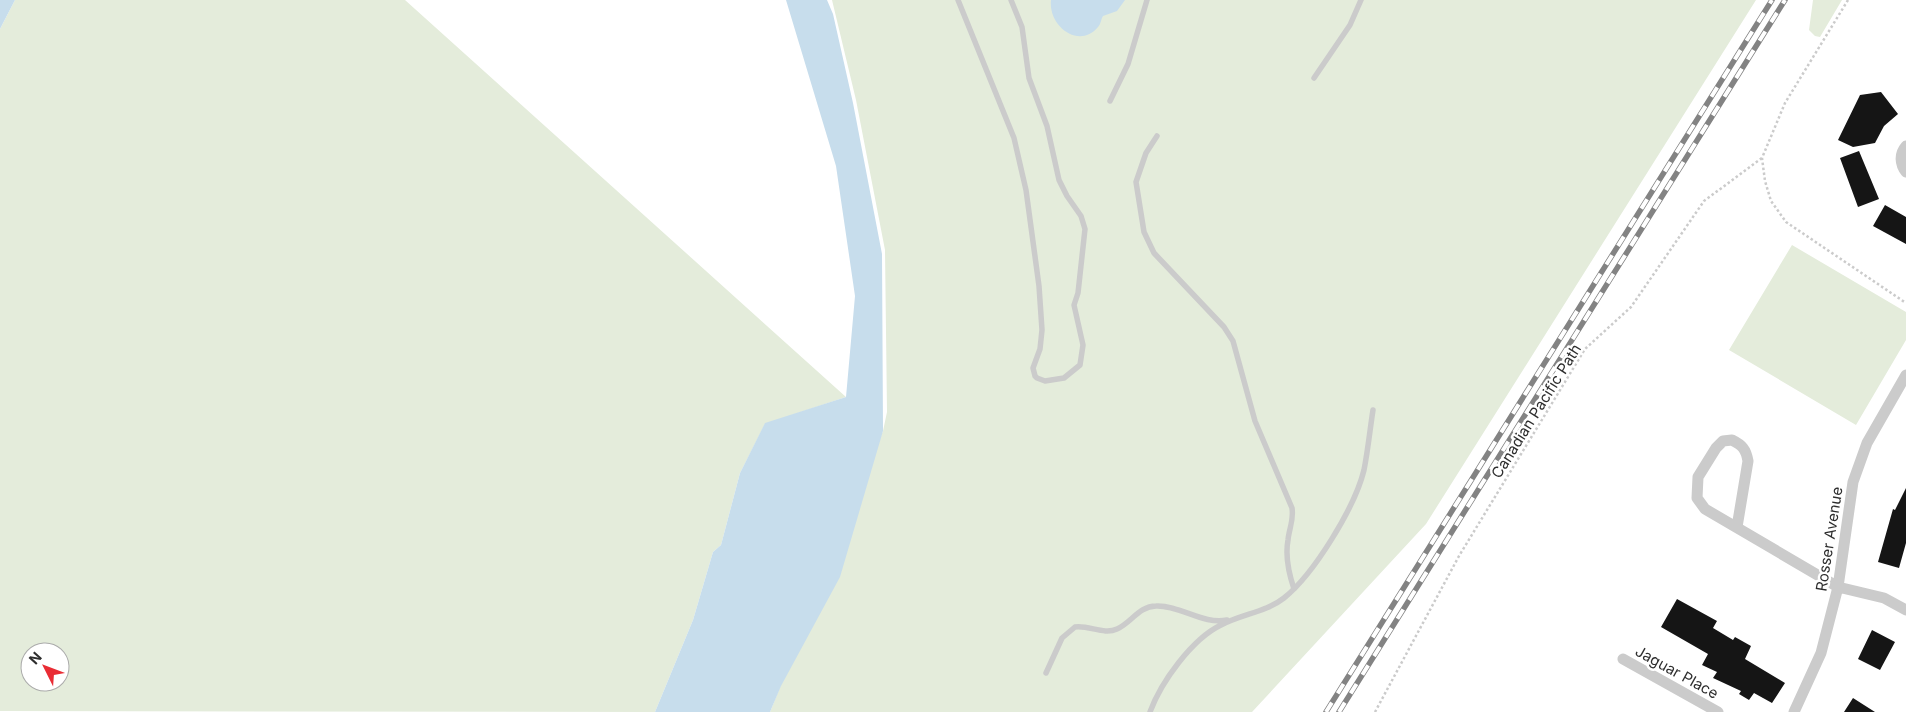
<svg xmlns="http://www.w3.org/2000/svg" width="1906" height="712" viewBox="0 0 1906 712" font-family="Inter,sans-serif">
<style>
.green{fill:#e4ecdb;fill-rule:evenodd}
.water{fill:#c7ddec}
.building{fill:#151515}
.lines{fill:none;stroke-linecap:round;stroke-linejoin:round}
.path{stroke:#cbcbcb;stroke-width:2.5;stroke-dasharray:2.5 2.5;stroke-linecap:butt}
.lane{stroke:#cbcbcb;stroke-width:5.5}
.street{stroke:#cbcbcb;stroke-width:11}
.rail-casing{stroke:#838383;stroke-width:5.5}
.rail{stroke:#fff;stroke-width:4;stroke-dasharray:11;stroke-linecap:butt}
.labels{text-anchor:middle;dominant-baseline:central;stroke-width:5;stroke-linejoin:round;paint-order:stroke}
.street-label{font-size:15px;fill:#2e2e2e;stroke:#fff}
</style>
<rect width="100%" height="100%" fill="#fff"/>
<!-- green -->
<path class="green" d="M15,0H405L846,397L765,424L740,473L721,545L713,552L693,620L655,712L0,711V29ZM30,652H60V682H30Z
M832,0H1756L1426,524L1252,712H770L883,431L887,412L885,250L856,100Z
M1813,0H1842L1820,37L1815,36L1809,30Z
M1792,245L1906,312V340L1856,425L1729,350Z"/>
<!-- water -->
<path class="water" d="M0,0H15L0,29Z
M786,0H827L833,14L853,103L882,254L883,431L840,577L781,686L770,712H655L693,620L713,552L721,545L740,473L765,423L846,397L855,296L836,166Z
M1125,0L1117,11L1103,16C1101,19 1101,24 1098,27C1079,50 1048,26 1051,0Z"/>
<!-- building -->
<path class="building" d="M1881,92L1898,114L1884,126L1875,143L1853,147L1838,140L1860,95Z
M1859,151L1879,199L1858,207L1840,158Z
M1885,205L1906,217V244L1873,226Z
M1906,488V543L1899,568L1878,562L1893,509L1895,510Z
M1677,599L1717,621L1713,628L1733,640L1735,637L1751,646L1745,659L1785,683L1772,703L1754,693L1749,700L1739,694L1741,691L1713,678L1717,672L1702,665L1708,654L1661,627Z
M1872,630L1895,642L1880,670L1858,659Z
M1853,698L1875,712H1844Z"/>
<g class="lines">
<!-- path -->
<path class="path" d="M1848,0L1785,103L1762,158L1765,181L1771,201L1786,222L1906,303
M1375,712L1459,556L1585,349L1631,307L1704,201L1762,158"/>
<!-- lane -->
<path class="lane" d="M958,0L1014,138L1026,190L1039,286L1042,330L1040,349L1033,368L1035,376L1037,378L1045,381L1064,378L1080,365L1083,345L1074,305L1078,293L1085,229L1081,216L1067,196L1059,180L1047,126L1029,78L1022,27L1011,0
M1314,78L1350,25L1361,0
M1110,101L1128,64L1147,0
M1157,136L1146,153L1136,182L1144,232L1154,253L1224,327L1233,341L1255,421L1292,508C1294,520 1289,529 1288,540C1285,556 1289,574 1294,589
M1046,673L1062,638L1075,627C1089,625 1104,635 1117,629C1131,623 1139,606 1156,606C1180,605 1203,625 1227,620
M1150,712C1161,682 1192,639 1221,625C1242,614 1266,612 1284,598C1314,574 1355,507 1364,470C1368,450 1370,429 1373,410"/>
<!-- street -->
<path class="street" d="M1906,146C1899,154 1900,164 1906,172
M1737,527L1748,461C1746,449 1742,445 1732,440L1723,441L1716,448L1698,477L1697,498L1705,509L1838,587L1884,598L1906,610
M1623,659L1718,712
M1794,712L1821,653L1838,587L1853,482L1867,443L1906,375"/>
<!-- rail casing -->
<g class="rail-casing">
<path id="rail" d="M1326,712L1772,0
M1339,712L1785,0"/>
</g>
<!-- rail -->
<use href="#rail" class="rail"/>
</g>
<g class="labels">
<!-- street labels -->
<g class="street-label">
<text transform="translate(1536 411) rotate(-58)">Canadian Pacific Path</text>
<text transform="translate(1829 539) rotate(-81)">Rosser Avenue</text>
<text transform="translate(1677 672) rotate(29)">Jaguar Place</text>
</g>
</g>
<!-- north arrow -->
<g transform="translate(45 667) rotate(312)"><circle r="24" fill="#ffffff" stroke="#ababab"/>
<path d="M0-4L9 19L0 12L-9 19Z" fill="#e92c34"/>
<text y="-8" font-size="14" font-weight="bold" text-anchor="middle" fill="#2e2e2e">N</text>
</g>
</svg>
